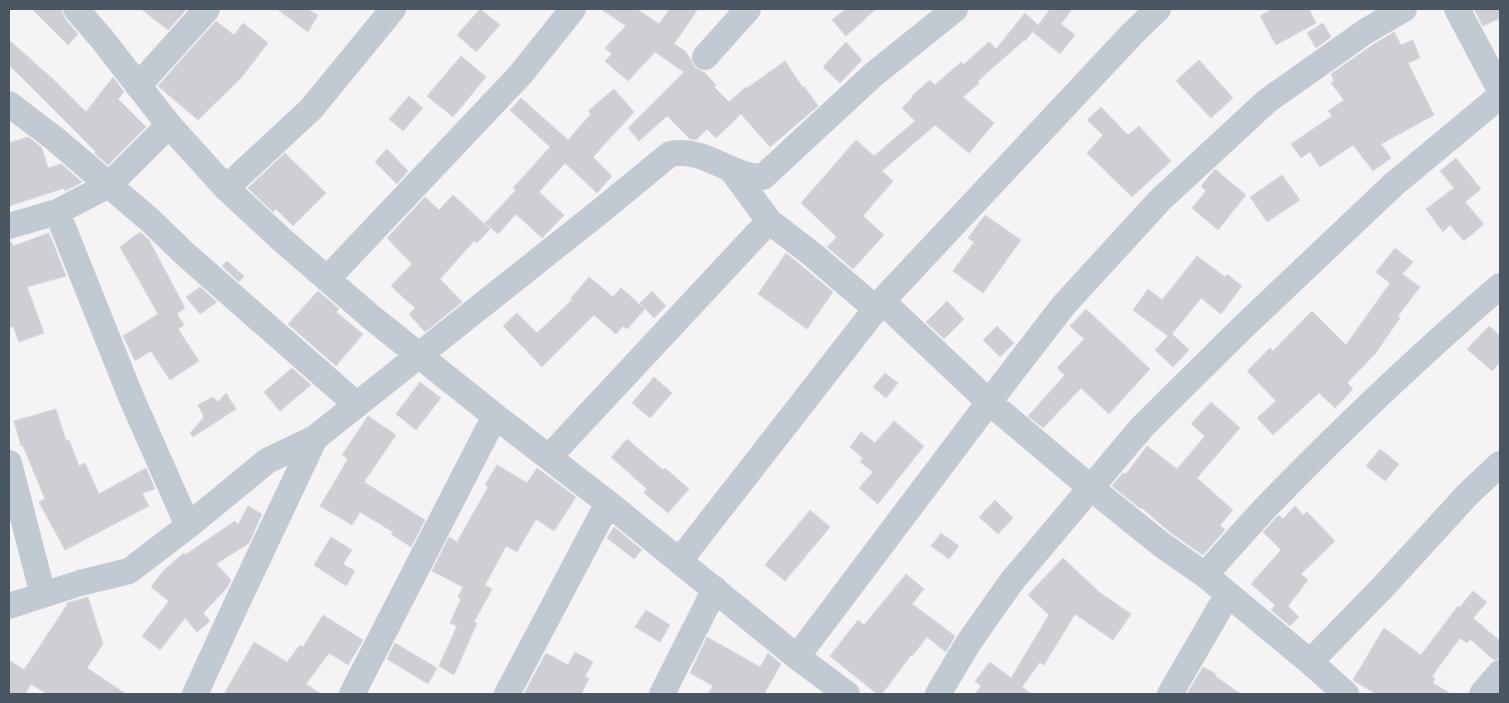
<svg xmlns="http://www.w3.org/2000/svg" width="1509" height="703" viewBox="0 0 1509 703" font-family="'Varela Round',sans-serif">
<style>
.building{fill:#cdcfd5;stroke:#d7d9de}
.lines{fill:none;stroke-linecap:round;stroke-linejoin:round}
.minor{stroke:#c1cad2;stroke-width:26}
</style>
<rect width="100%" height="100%" fill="#f5f3f3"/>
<!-- building -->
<path class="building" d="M32,9H61L65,19L78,34L68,45Z
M141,9H183L185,11L168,30Z
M277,9H307L318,15L308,32Z
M480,9L500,25L476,52L457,35Z
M601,9H637L659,24L670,9H698L674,44L685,51L690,58L695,68L704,72L716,85L714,87L729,102L746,87L747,88L785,61L803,88L804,86L818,106L770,147L741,114L716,138L707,129L696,140L690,139L667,116L639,141L628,128L684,72L655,52L628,81L605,61L612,54L605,48L626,26Z
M846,9H876L846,36L832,20Z
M1050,9H1072L1061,24L1075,35L1060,54L1033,32Z
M1272,9H1309L1316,23L1276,45L1260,16Z
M1474,9H1500V18L1483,26Z
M1025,13L1038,25L1025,41L1024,40L978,81L979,83L963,97L994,123L969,153L935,125L882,171L893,181L863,216L884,235L853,269L827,247L837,237L801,203L856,140L874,156L915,121L902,108L913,97L912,96L930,80L935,85L961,62L963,65L989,42L996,49Z
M216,21L234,35L243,23L268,43L241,78L198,120L158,86Z
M1323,23L1331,37L1316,48L1307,33Z
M1394,32L1401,45L1413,40L1420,58L1408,63L1434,115L1381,144L1391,158L1373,171L1353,145L1320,167L1310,152L1301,158L1291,144L1332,116L1328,111L1344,100L1331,83L1334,81L1331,74L1374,44Z
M9,40L54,80L86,112L113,77L124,92L118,99L146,127L108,165L94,153L96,152L9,65Z
M846,42L862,60L840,83L823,67Z
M461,56L486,77L453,117L427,96Z
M1199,60L1233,98L1211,118L1176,81Z
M614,89L634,112L593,157L612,176L597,193L565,163L539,192L564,215L543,237L542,238L516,214L498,234L485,223L516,190L513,188L550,147L510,110L521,98L568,140L591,114L588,111Z
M409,96L423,108L403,131L389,119Z
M1101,107L1128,135L1139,126L1171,161L1132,197L1087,153L1103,135L1087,120Z
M28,137L42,148L48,168L61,164L82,182L65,191V188L9,206V143Z
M387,149L408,171L397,184L375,162Z
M285,153L326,193L293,226L276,209L273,212L248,188Z
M1456,158L1481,189L1465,202L1484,224L1464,241L1450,225L1443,232L1426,209L1454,188L1440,171Z
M1215,169L1246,195L1218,230L1192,208L1206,191L1201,186Z
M1282,175L1300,200L1267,222L1250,197Z
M453,195L490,229L477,243L474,241L440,279L462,302L425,332L409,314L415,308L391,286L412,264L387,238L425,197L439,210Z
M985,215L1021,240L983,293L953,271L974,242L968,238Z
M140,232L149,240L185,308L177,314L184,325L178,329L199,361L170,380L151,351L135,361L123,336L158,314L120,247Z
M49,233L66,276L27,287L44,333L19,342L13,326L9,328V242H11L13,246Z
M1395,248L1413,262L1402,274L1420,287L1398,316L1400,318L1375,354L1347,383L1353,389L1335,408L1319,393L1273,435L1257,418L1276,401L1247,371L1270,348L1273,351L1312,311L1346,345L1390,283L1376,272Z
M786,253L833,292L807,329L758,294Z
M1197,256L1225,277L1227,274L1242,286L1221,314L1201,298L1172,334L1189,350L1173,367L1155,350L1168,336L1133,310L1148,289L1162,300Z
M227,261L244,276L239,282L222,266Z
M589,277L613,297L621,288L645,309L627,329L623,326L616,334L594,315L542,367L503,326L517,313L537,333L572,300L571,298Z
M200,287L217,302L200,314L186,297Z
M318,291L339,309L336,312L363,334L336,366L288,324Z
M652,291L666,306L654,318L640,303Z
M947,301L964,319L944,339L926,322Z
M1086,309L1150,369L1109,414L1081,388L1043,428L1028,416L1065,375L1057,368L1084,339L1070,326Z
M997,326L1014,343L1000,357L983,340Z
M1489,326L1500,336V362L1492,371L1467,349Z
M292,368L311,385L280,411L264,392Z
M885,373L898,383L886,398L873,387Z
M654,377L672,393L650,418L632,403Z
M420,382L441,398L416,430L396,414Z
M226,393L236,409L193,437L190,433L204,417L198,405L213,397L218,402Z
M1211,402L1240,428L1197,478L1233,510L1220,525L1225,530L1203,555L1171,533L1142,508L1141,509L1112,486L1123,473L1126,474L1147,446L1177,469L1205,436L1191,424Z
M56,409L66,441L69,440L79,466L85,463L99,494L146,468L155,489L142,493L149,506L65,550L39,502L45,499L23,446H21L14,421Z
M368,416L396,435L364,482L425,520L411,547L391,534L393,532L360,512L352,525L320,506L348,459L342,455Z
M894,421L924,446L878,504L859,488L873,472L860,462L863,458L850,447L861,432L875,443Z
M627,439L663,470L665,468L689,489L668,513L644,493L647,489L611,457Z
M1380,449L1399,464L1385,481L1366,466Z
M497,465L527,483L537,468L576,497L554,531L536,519L517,552L506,546L485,585L492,589L474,622L477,623L454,675L439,666L457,626L450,623L461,599L458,597L463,587L432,571L449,537L457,542L488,487L485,485Z
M995,500L1013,518L998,534L979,517Z
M248,506L262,514L249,543L216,564L231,580L227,588L203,613L210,621L197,632L185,618L160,650L142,636L169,601L151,587L164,570L184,553L185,555L235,521L238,525Z
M1295,506L1303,515L1307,512L1335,541L1301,574L1308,580L1288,606L1299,617L1290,626L1271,610L1275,605L1251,584L1281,550L1263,532L1279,515L1283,519Z
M810,510L830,527L785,581L765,565Z
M614,527L642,550L634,559L607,538Z
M941,533L959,546L949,559L931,546Z
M331,537L352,550L343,564L355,571L346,586L314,565Z
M1063,558L1099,592L1131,614L1113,640L1075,614L1044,665L1040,662L1022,687L1031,694H975L981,686L975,681L990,662L1011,678L1049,615L1028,595Z
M906,574L924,589L912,604L955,636L946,652L927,637L912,656L911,655L882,694H877L830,656L858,620L864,625Z
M1473,591L1487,602L1473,618L1500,641V658L1494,660L1470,639L1467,643L1460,638L1432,676L1435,678L1433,683L1451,694H1376L1353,680L1384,628L1421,655L1458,606L1460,607Z
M88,597L103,644L87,668L126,694H47L31,684L25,694H9V660L24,670L67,605V603Z
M646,610L670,625L660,642L635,627Z
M323,615L363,640L348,665L329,653L306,684L321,694H224L254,642L287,662L300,645L303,647Z
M707,637L760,667L768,653L781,664L764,694H708L713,686L690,673Z
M395,643L437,668L428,684L387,659Z
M575,652L593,662L585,676L589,679L581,694H524L546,653L568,665Z
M1203,667L1216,674L1215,676L1241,694H1187Z"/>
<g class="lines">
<!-- minor -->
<path class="minor" d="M76,9L102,39L169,125L226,188L281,239L371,317L495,416L608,503L797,657L847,694
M1457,9L1500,90
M705,57L748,9
M138,86L207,9
M9,104L55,139L151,221L185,254L357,405
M731,169L769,221L813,255L875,308
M226,188L311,109L393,9
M57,212L131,397L188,526
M9,226L57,212L109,185L169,125
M327,279L520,75L573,9
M882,301L989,402L1091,488L1162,545L1205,575L1310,662L1346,694
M549,457L769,221
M9,463L43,595
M680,560L882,301L1132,34L1158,9
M1205,575C1227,551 1248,526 1271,502C1344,427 1421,354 1500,286
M9,606L80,583L129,571L188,526L267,461L315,438L603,209L670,154C706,147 729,177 763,177L873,75L955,9
M797,657L989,402L1063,306L1160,200L1267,101L1366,31L1404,9
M1310,662L1382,588L1468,494L1500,464
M195,694L236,605L315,438
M352,694L495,416
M507,694L608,503
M662,694L715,589
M938,694L969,642L1012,581L1143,426L1241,329L1393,185L1500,96
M1170,694L1228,594
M1482,694L1500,673"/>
</g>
<!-- border -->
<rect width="1509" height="703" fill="none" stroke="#4a5661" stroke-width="20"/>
</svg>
